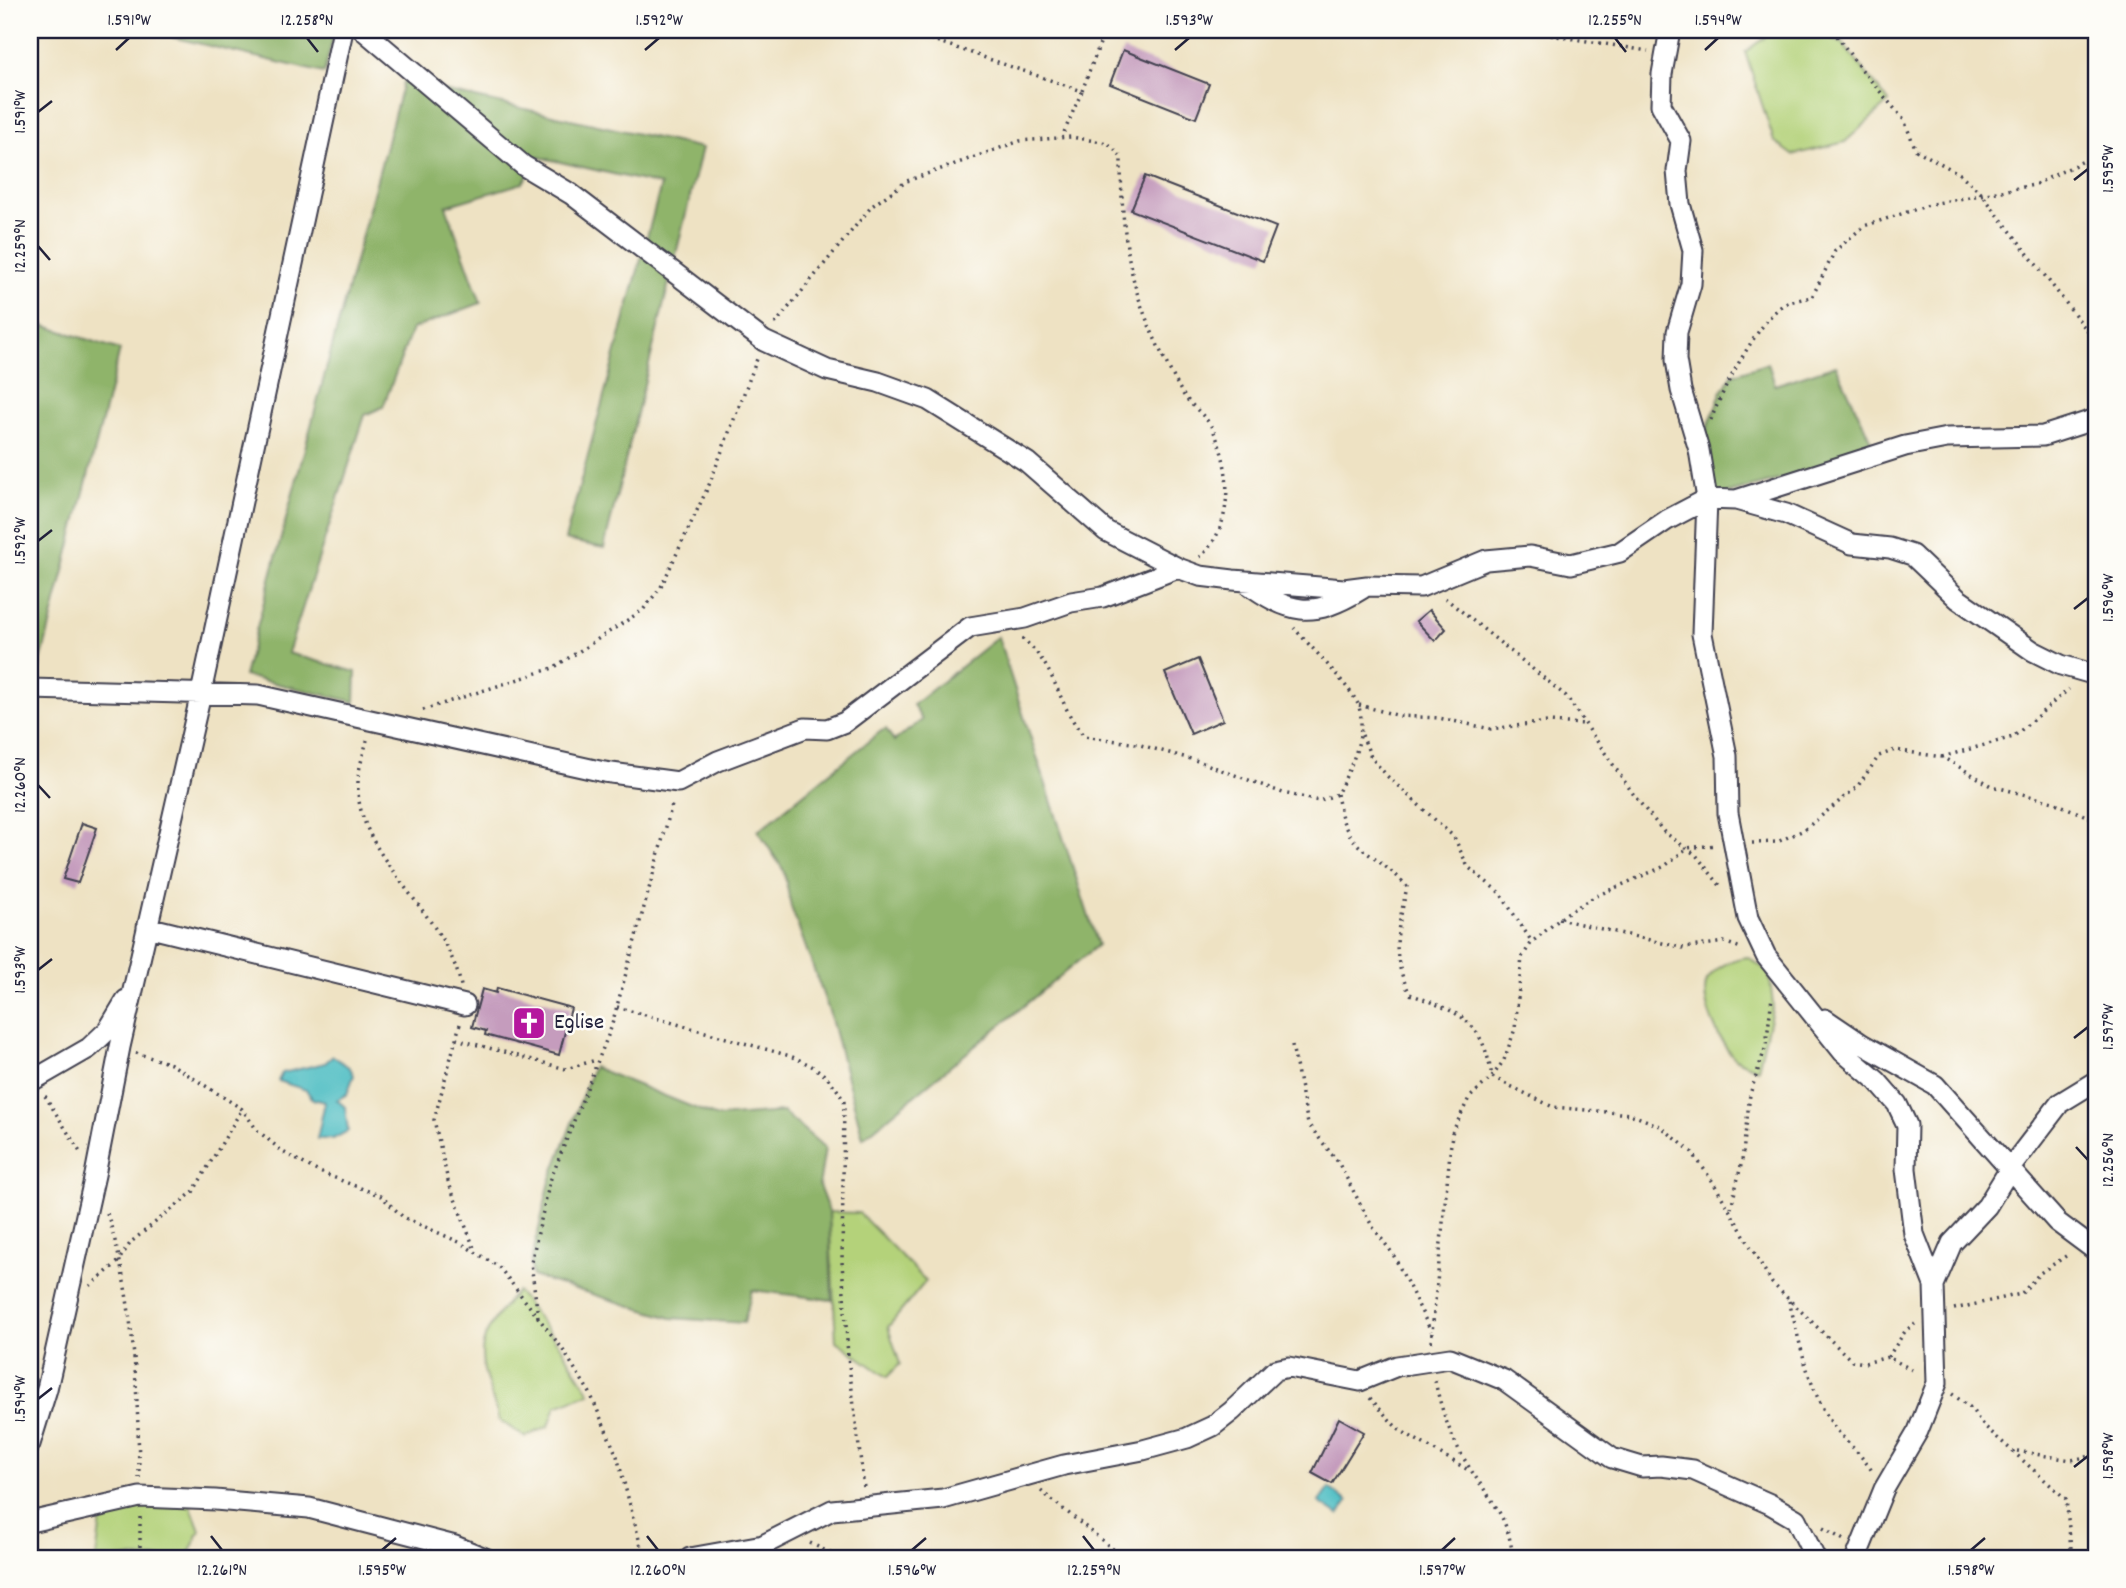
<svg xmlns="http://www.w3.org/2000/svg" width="2126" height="1588" viewBox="0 0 2126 1588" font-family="Dekko,sans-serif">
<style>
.green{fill:#b4d27a;stroke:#6b7a5a;stroke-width:2}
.forest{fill:#8fb46a;stroke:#586b52;stroke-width:2}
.water{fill:#4ebdc3;stroke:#38707f;stroke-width:2}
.building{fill:#c59cbd}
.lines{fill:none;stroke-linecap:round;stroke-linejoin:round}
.minor-casing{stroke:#413f4f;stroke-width:23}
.path{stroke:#413f4f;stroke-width:3.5;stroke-dasharray:2 5;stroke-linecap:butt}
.minor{stroke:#fff;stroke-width:19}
.ticks{fill:none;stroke:#22223b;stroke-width:2.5}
.labels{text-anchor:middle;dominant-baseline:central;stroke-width:5;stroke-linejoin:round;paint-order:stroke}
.poi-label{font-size:23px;fill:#22223b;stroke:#fdfcf7;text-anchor:start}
.neatline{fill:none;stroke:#22223b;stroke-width:2.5}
.ticks-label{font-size:18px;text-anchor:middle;fill:#22223b}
</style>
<rect width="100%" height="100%" fill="#fdfcf7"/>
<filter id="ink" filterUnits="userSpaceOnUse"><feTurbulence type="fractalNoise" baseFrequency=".0143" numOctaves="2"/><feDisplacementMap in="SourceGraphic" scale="14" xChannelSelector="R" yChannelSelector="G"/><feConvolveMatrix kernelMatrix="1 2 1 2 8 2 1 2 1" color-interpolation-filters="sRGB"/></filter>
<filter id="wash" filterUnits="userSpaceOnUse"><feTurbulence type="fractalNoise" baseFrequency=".00686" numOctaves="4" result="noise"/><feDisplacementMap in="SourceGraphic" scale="28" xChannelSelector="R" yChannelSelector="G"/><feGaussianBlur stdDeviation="1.57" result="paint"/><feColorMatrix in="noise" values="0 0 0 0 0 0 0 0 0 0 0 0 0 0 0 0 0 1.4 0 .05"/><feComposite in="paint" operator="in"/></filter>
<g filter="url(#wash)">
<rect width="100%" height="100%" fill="#eee2c3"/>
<!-- green -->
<path class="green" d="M1775,30H1815L1842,43L1889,102L1845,142L1793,155L1774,141L1745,52Z
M1748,957L1769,972L1773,1005L1758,1069C1751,1066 1739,1063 1734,1057C1720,1045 1699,999 1707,981C1715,967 1734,958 1748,957Z
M829,1212L859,1213L926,1281L888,1327L900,1364L887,1377L836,1341Z
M517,1291L561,1347L590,1393L556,1406L549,1426L525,1437L499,1420C479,1354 468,1347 517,1291Z
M188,1499L200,1530L187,1558H96L103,1505Z"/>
<!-- forest -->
<path class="forest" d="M142,30H335L324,73Z
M403,82L702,148L604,548L565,540L661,185L538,157L523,183L446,206L481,303L412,329L383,407L365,415L288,653L356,672L355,702L244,676Z
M30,321L120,350L34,689H30Z
M1768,363L1775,385L1836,365L1877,454L1707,499L1699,450L1721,393L1732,375Z
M998,637L1098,945L863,1138L829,1011L791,907L784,871L758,831L881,731L886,729L894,741L922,720L913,705Z
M593,1067L717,1117L783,1112L825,1148L819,1186L829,1212L832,1300L752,1290L744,1323L671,1318L532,1276L531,1263L550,1181Z"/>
<!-- water -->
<path class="water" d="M333,1056L350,1068L354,1075L347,1094L337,1100L345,1107L348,1131L333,1139H317L325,1102L313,1099L306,1090L278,1081L282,1073L325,1063Z
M1329,1488L1348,1502L1338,1515L1319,1502Z"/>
<g id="blocks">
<!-- building -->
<path class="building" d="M1123,50L1209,84L1196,118L1110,84Z
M1145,176L1276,227L1263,261L1131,210Z
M1429,610L1446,629L1435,641L1416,621Z
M1198,659L1223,720L1191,734L1165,673Z
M82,823L97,828L78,883L63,879Z
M497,988L571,1008L559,1055L485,1035L486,1031L472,1027L482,989L496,993Z
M1339,1418L1364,1432L1332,1484L1312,1473Z"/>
</g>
</g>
<g filter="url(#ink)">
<use href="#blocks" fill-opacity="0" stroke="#413f4f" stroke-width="2"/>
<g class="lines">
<!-- minor casing -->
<g class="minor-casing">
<path id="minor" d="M363,30L524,166L571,194L764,341L827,370L878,382L928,400L1027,462L1106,531L1178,568L1200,576L1233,580L1344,589L1367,586L1421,587L1486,560L1530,556L1571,564L1620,552L1667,520L1707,499L1736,500L1786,514L1852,544L1890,548L1912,555L1958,599L2033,651L2061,665L2096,675
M1670,30L1662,74L1661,105L1681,141L1677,171L1680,204L1693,250L1691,284L1677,332L1676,360L1681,390L1699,450L1707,499L1702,634L1727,756L1728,813L1748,918L1766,956L1843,1052L1877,1081L1897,1104L1907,1125L1906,1169L1914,1234L1934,1285L1937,1383L1918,1431L1884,1489L1856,1558
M1736,500L1905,446L1947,438L2043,436L2096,419
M1244,581C1289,614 1312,620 1362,589
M30,689L258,695L604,772L678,782L718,761L805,728L827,729L845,722L970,627L1025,618L1071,602L1103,597L1178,568
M147,927L465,1005
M1825,1019L1862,1044L1935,1085L2057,1222L2096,1251
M30,1082L89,1048L108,1030L126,1000
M1934,1285L1952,1243L1987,1206L2011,1167L2060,1103L2096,1081
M30,1444L47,1389L95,1175L120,1047L201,693L343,30
M30,1522L140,1497L215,1500L309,1508L455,1546L485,1558
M690,1558L763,1545L832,1510L943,1499L1064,1465L1143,1450L1187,1438L1213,1426L1232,1411L1275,1370L1289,1367L1360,1381L1397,1366L1450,1358L1504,1380L1612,1458L1642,1467L1661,1466L1693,1470L1770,1504L1796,1519L1815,1558"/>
</g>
<!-- path -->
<path class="path" d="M904,30L1082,91L1062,137
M1467,30L1538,33L1648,51
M1833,30L1856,63L1904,120L1916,150L1960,174L1981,193L2096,342
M1082,91L1105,30
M775,324L872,206L907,181L1020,141L1071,137L1108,143L1121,157C1121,200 1124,247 1136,289C1146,323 1164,360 1181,391C1189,405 1205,414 1212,428C1232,467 1235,526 1200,557
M1711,420C1720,394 1761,316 1785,304C1793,300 1804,299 1812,297L1835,251L1864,226L1932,204L2034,185L2096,155
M1445,598L1566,696L1636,798L1664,832L1696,855L1722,888
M1022,638C1059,670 1055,701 1084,736L1137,744L1198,761L1283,793L1319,801L1337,794C1350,769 1367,736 1359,707C1355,691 1307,643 1294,628
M1359,705L1400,716L1439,718L1491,729L1547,722L1585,724
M423,710L553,668L643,610L661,587L709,485L757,359
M1362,735L1371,757L1387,776L1454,837L1468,867L1500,893L1532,942
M367,740C364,753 358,769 358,782C354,857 447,912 461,986
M1942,757L2013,737L2069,689
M1337,794C1339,805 1341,817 1345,826C1356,853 1390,864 1407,887C1398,930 1389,952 1410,994C1461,1014 1482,1018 1492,1077L1553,1107L1630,1114L1660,1126L1692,1152L1713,1182L1772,1283L1852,1361L1865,1363L1888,1357L1916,1372
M1752,843L1777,842L1804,830L1857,787L1879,756L1895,750L1942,757L1992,786L2053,802L2096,820
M1559,919L1684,948L1724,942L1741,948
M617,1007L790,1056C816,1066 832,1077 844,1102L842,1262L848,1357L864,1488
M460,1024L434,1120L448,1181L476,1253
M456,1039L566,1069L596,1060
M1292,1045L1308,1124L1338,1162L1372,1226L1393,1254L1431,1331
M136,1053L171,1064L242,1109L257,1130L283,1152L317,1171L381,1196L403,1217L459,1242L499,1267L561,1347L590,1393L617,1456L644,1558
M45,1096L80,1152
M1731,1208L1742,1161L1750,1094L1766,1046L1772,997
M107,1213C134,1298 138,1389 139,1478
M90,1286L117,1263L131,1242L193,1192L242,1109
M1789,1301C1800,1342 1808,1389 1833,1425C1845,1441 1861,1454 1872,1471
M1954,1309L2021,1294L2040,1273L2069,1254
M538,1317L531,1263L550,1181L611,1028L673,801
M1431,1342L1452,1133L1469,1098L1492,1077L1504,1060L1515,1029L1522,957L1532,942L1567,913L1594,897L1665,866L1687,848L1716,845
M1888,1357L1906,1330L1915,1324
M1435,1381C1441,1409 1450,1436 1466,1462C1488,1499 1508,1512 1513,1558
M1952,1394L1971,1408L1981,1423L2066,1499L2072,1558
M1370,1398L1398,1429L1470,1471
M2017,1451L2071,1460L2096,1455
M1041,1491L1124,1558
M140,1517V1558
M1823,1528L1844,1540
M810,1543L840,1558
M1876,1554L1887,1558"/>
<!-- minor -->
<use href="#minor" class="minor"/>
</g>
</g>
<!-- ticks -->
<path class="ticks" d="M307,38L318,52M1615,38L1626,52M116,50L129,38M645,50L659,38M1175,50L1189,38M1705,50L1718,38M38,112L52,101M2074,180L2088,169M38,246L50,260M38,541L52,530M2074,609L2088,598M38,785L50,798M38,970L52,959M2074,1038L2088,1027M2076,1147L2088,1160M38,1399L52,1388M2074,1467L2088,1456M211,1536L222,1550M647,1536L658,1550M1083,1536L1094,1550M382,1550L396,1538M912,1550L926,1538M1442,1550L1455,1538M1971,1550L1985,1538"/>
<!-- icons -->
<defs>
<g id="church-square" transform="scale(1.75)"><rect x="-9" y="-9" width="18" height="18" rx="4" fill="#b5179e" stroke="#fdfcf7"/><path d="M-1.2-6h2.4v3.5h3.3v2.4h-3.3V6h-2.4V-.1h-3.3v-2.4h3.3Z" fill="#fff"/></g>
</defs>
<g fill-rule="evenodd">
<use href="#church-square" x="529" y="1023"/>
</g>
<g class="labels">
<!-- poi labels -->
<g class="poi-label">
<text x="554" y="1023">Eglise</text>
</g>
</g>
<!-- margin -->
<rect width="2126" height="1588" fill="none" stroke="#fdfcf7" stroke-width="77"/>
<rect x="38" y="38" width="2050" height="1512" class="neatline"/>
<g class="ticks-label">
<text x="129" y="25">1.591°W</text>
<text x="307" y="25">12.258°N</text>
<text x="659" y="25">1.592°W</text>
<text x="1189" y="25">1.593°W</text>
<text x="1615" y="25">12.255°N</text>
<text x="1718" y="25">1.594°W</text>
<text transform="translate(19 112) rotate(-90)" y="6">1.591°W</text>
<text transform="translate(2107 169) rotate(-90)" y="6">1.595°W</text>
<text transform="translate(19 246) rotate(-90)" y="6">12.259°N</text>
<text transform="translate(19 541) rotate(-90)" y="6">1.592°W</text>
<text transform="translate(2107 598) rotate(-90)" y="6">1.596°W</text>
<text transform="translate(19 785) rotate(-90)" y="6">12.260°N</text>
<text transform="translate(19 970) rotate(-90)" y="6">1.593°W</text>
<text transform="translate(2107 1027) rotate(-90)" y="6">1.597°W</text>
<text transform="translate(2107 1160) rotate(-90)" y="6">12.256°N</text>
<text transform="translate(19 1399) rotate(-90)" y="6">1.594°W</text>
<text transform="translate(2107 1456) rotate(-90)" y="6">1.598°W</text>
<text x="222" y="1575">12.261°N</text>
<text x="382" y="1575">1.595°W</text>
<text x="658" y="1575">12.260°N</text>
<text x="912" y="1575">1.596°W</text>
<text x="1094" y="1575">12.259°N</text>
<text x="1442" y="1575">1.597°W</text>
<text x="1971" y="1575">1.598°W</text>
</g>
</svg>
